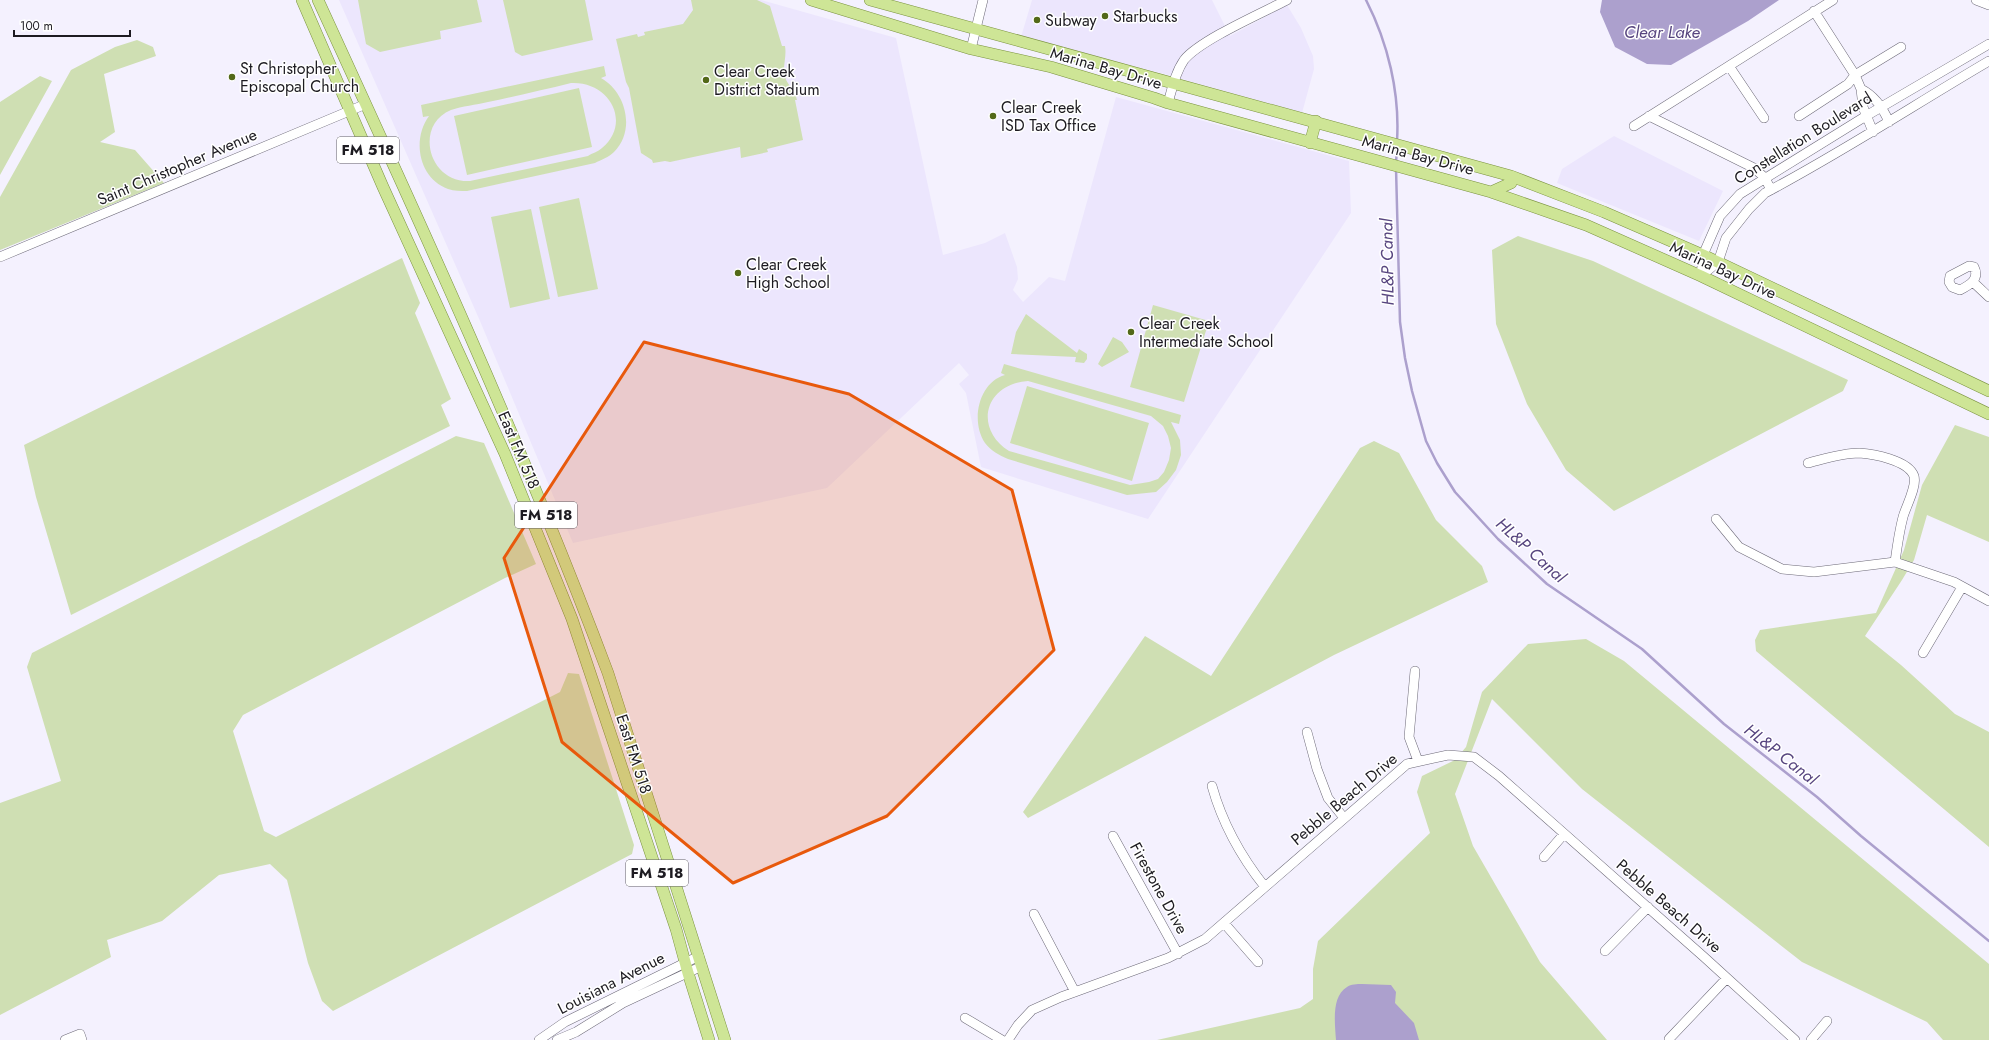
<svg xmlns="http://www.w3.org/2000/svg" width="1989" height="1040" viewBox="0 0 1989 1040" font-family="Jost,sans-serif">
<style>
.built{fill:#ece6fd}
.green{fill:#cfdfb3;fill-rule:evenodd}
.water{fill:#aca0cd}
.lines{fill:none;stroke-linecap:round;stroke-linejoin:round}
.stream{stroke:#aca0cd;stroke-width:2.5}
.minor-casing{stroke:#6d6a78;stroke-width:10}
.major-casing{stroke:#7b9340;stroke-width:12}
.minor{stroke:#fff;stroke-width:9}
.major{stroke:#cee596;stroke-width:11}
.marked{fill:#e8590c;fill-opacity:0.2;stroke:#e8590c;stroke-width:3;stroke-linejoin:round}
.poi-dot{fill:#536918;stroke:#fff;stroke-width:1.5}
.labels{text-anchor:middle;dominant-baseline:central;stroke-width:3;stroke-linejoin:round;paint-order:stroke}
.shield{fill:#fff;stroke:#615f64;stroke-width:1}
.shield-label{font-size:15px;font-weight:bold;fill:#1d1b21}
.poi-label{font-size:16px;fill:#1d1b21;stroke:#fff;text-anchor:start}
.street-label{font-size:16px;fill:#1d1b21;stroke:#fff}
.water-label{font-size:17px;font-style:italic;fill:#57457f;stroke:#fff}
</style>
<rect width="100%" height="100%" fill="#f4f1fe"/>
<!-- built -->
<path class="built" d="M339,0H761L896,38L943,255L985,243L1005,233L1017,267L1018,279L1013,290L1023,302L1049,277L1065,281L1116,97L1349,161L1351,213L1148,519L981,467L966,393L959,384L969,375L959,363L827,488L573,543L480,321Z
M1032,0H1212L1230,36L1287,5L1301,28L1313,56L1314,69L1302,113L1161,73L1021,37Z
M1614,136L1723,191L1699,241L1557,183L1562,169Z"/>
<!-- green -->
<path class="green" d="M358,0H477L482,22L440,31L441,39L380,52L366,44Z
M503,0H585L593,40L522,56L515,52Z
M691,0H757L770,6L782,46H785C787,57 782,67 785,77C788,86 795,90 797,100H795L803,140L767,149L768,152L741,158L740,147L670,162L665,161L653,163L652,160L641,153L629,88L626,82L616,39L637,34L638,37L645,35L644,32L683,24L693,10Z
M137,40L153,47L156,56L104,74L115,132L100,142L135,150L164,183L0,250V197L71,70L115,47Z
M604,66L606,76L601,78C626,92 636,130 614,152C609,157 601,160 595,163L467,191C461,191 454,191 448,189C418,178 412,139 429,116L423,117L421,105ZM571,83C610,81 632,123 602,148C598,152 592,153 588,156L470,181C428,183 414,125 451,110C462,106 476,105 488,102C516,96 543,90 571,83Z
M40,76L52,81L0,175V102Z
M579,88L592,147L467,175L454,116Z
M579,198L598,289L558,297L539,207Z
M531,209L550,299L510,308L491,217Z
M1518,236L1593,261L1848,380L1843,391L1614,511L1566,470L1527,404L1496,324L1492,250Z
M402,258L420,303L415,313L451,399L441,405L450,426L71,615L36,497L24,445Z
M1153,305L1209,321L1184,402L1130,387Z
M1026,314L1077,353L1079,349L1087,354V359L1084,363L1075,362L1076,357L1011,354L1016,332Z
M1113,337L1122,342L1129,352L1102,367L1098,364Z
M1004,364L1181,415L1179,424L1171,422L1180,440L1181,455L1176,470L1167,482L1156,492L1127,495L1008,459C999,455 991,451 985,443C970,421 979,382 1005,375L1001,373ZM1028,381L1151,416L1163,426L1168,436L1171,448L1169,460L1164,472L1158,479L1149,482L1130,485L1009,451C973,428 985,384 1028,381Z
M1027,386L1149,423L1132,481L1010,443Z
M1955,425L1989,437V542L1927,515L1914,560L1902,580L1865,636L1901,665L1955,714L1989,732V847L1756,651L1755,640L1760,630L1876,613L1904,550L1922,485Z
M456,436L484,443L536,564L505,578L243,715L233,731L264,831L276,837L560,692L568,673L579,674L634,845L632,854L333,1011L322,1001L308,963L287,880L270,864L219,875L162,921L107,940L111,957L0,1015V803L61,781L27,667L32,653Z
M1374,441L1399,453L1436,520L1482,566L1488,582L1334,655L1028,818L1023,812L1145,636L1211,676L1360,448Z
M1586,639L1624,661L1989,964V1040H1943L1927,1022L1802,962L1582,789L1492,699L1455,794L1473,846L1540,962L1607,1040H1157L1300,1008L1313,999V969L1318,941L1430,833L1417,792L1422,776L1455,760L1466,747L1482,692L1528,644Z"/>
<!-- water -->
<path class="water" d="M1602,0H1779L1748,21L1671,65L1647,64L1615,47L1600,12Z
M1362,984L1391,985L1396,992L1395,1003L1414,1023L1419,1040H1336C1335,1025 1331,996 1347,987C1351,984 1357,984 1362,984Z"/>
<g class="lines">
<!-- stream -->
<path class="stream" d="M1366,0C1388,43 1400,93 1397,141
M1396,163L1397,148
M1396,168L1400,322L1405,358L1412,391L1426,441L1437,463L1455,492L1498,539L1547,584L1642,649L1724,724L1817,797L1861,836L1989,941"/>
<!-- minor casing -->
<g class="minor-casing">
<path id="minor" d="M1976,0L1989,5
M1814,11L1855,75L1861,89L1863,107L1873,132
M971,49L983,0
M1729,66L1764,118
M1861,89C1875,96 1883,108 1889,122
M1168,103C1172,89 1175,73 1184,60C1200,40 1262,13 1287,0
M1649,116L1754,168L1765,178L1771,190
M1799,116L1848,84L1855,75L1901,47
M1634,126L1833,0
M0,257L366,104
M1969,266L1974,267C1980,279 1970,285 1960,290L1952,287L1949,282L1950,276Z
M1701,276L1703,255L1720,216L1740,194L1866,116L1989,44
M1701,276L1718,262L1726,238L1749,209L1765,193C1841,153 1914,105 1989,61
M1973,282L1989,297
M1808,463C1824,459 1842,453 1859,453C1873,454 1908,460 1914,476C1917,487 1906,506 1903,517C1899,532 1897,547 1895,562
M1716,519L1739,547L1782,569L1814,572L1895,562L1954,582L1989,601
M1923,653L1962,587
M1415,671L1409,737L1418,761
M1307,732L1317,769L1328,798L1344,818
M1212,786C1222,822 1242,858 1265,887
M1113,836L1178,954
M1544,857L1564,834
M1034,914L1075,992
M1224,923L1258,962
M1605,951L1648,907
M965,1018L1002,1040
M1669,1039L1727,978
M65,1040L80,1034L82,1040
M539,1040L565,1022L699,956
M557,1040L576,1032L623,1003L702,966
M1008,1040L1018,1025L1032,1010L1061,997L1168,958L1205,939L1407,764L1448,755L1474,757L1499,776L1704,957L1795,1040
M1811,1040L1827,1021"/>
</g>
<!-- major casing -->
<g class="major-casing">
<path id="major" d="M302,0L383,187L505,454L572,619L676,929L688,973L709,1040
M318,0C420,222 522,444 608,673L725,1040
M811,0L971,49L1051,67L1154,98L1168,103L1491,192L1586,225L1701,276L1989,414
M870,0L1511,176L1604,212L1703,255L1989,391
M1310,143L1316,121
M1491,192L1511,183V176"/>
</g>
<!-- minor -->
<use href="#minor" class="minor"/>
<!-- major -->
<use href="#major" class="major"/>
</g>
<!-- marked area -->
<path class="marked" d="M644,342L849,394L1012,490L1054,650L887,816L733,883L562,742L504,558Z"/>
<!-- markers -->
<g class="poi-dot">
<circle cx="1105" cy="16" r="4"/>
<circle cx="1037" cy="20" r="4"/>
<circle cx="232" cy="77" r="4"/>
<circle cx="706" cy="80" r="4"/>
<circle cx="993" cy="116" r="4"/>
<circle cx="738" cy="273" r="4"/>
<circle cx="1131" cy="332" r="4"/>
</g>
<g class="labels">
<!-- shield labels -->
<g class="shield">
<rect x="337" y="137" width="62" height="26" rx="3"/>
<rect x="515" y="502" width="62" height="26" rx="3"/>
<rect x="626" y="860" width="62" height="26" rx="3"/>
</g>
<g class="shield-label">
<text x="368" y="150">FM 518</text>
<text x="546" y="515">FM 518</text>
<text x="657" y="873">FM 518</text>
</g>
<!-- poi labels -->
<g class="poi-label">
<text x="1113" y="16">Starbucks</text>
<text x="1045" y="20">Subway</text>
<text x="240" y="68">St Christopher<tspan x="240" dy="18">Episcopal Church</tspan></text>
<text x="714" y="71">Clear Creek<tspan x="714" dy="18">District Stadium</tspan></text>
<text x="1001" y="107">Clear Creek<tspan x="1001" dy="18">ISD Tax Office</tspan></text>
<text x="746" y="264">Clear Creek<tspan x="746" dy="18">High School</tspan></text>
<text x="1139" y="323">Clear Creek<tspan x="1139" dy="18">Intermediate School</tspan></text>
</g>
<!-- street labels -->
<g class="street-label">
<text transform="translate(1106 68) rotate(16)">Marina Bay Drive</text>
<text transform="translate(1803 138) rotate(-32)">Constellation Boulevard</text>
<text transform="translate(1418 155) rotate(15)">Marina Bay Drive</text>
<text transform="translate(177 167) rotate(-23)">Saint Christopher Avenue</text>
<text transform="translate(1723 270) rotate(25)">Marina Bay Drive</text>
<text transform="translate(519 450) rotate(67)">East FM 518</text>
<text transform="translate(634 754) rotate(72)">East FM 518</text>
<text transform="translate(1344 799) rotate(-40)">Pebble Beach Drive</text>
<text transform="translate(1159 888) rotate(61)">Firestone Drive</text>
<text transform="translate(1669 906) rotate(41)">Pebble Beach Drive</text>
<text transform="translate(611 983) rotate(-27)">Louisiana Avenue</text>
</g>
<!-- water labels -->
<g class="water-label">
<text x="1662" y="32">Clear Lake</text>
<text transform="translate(1387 262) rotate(-91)">HL&amp;P Canal</text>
<text transform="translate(1531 550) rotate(42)">HL&amp;P Canal</text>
<text transform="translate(1781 754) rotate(38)">HL&amp;P Canal</text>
</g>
</g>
<!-- scale -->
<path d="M14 30v6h116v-6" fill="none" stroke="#1d1b21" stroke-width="2"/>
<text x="20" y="30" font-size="12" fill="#1d1b21" stroke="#ffffff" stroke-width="3" paint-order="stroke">100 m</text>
</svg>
